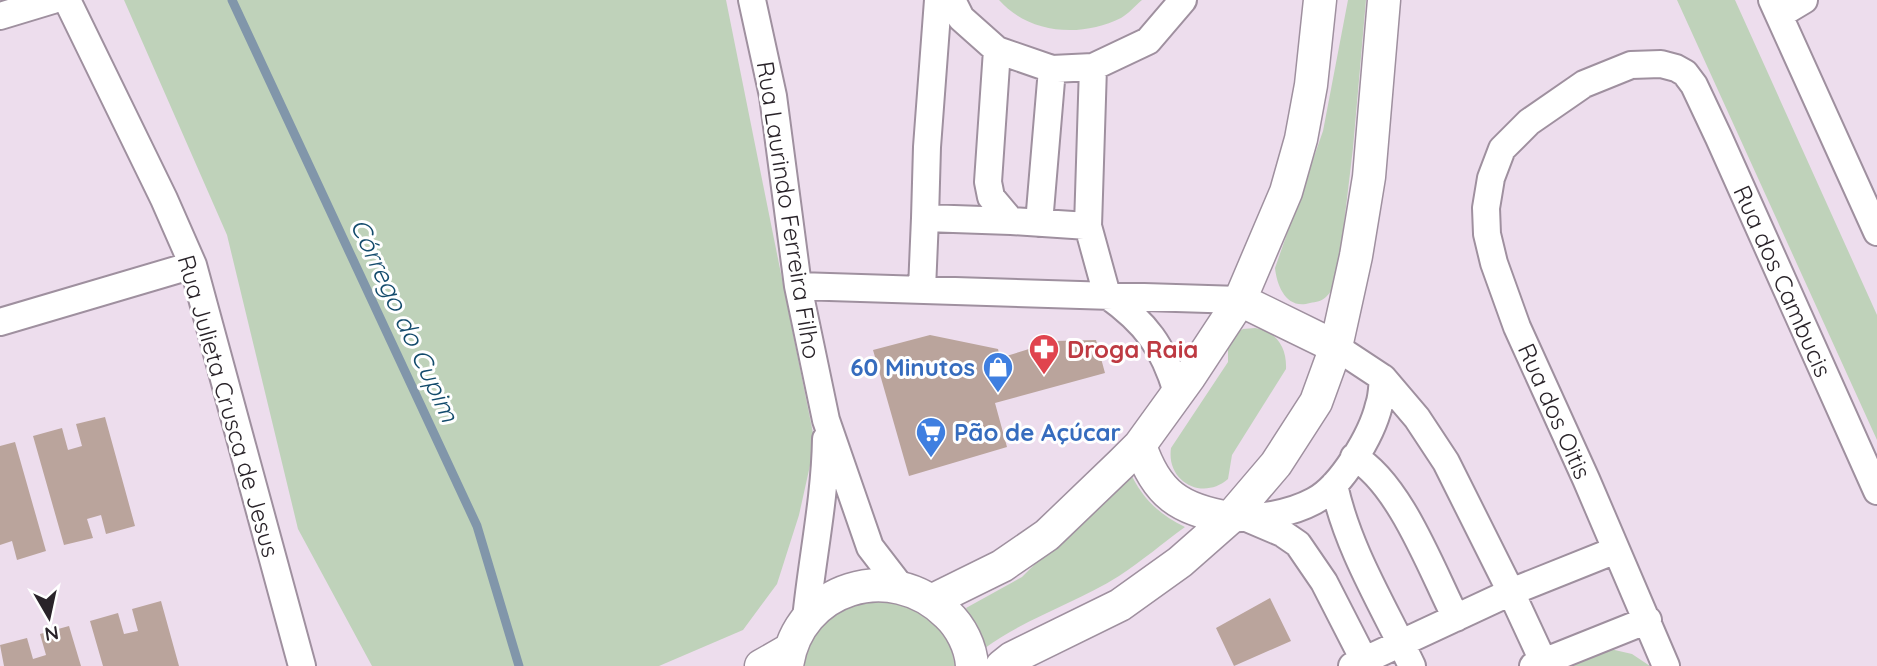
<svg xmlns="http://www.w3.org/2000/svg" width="1877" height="666" viewBox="0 0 1877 666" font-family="Quicksand,sans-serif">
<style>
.green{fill:#bfd2ba}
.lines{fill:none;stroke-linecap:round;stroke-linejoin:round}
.stream{stroke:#8196aa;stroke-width:9}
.building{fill:#baa49c}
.minor-casing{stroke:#9f909f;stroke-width:30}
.tertiary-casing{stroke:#9f909f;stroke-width:35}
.minor{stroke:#fff;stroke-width:26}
.tertiary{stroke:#fff;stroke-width:32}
.labels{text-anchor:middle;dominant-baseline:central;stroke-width:6;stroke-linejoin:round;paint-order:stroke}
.street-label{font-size:24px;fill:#292329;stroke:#fff}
.health-label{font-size:24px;font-weight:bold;fill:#be3a42;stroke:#fff;text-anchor:start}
.shop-label{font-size:24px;font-weight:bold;fill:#366cbe;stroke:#fff;text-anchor:end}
.water-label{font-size:26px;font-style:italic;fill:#134b6c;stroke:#fff}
</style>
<rect width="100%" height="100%" fill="#eddded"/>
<!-- green -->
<path class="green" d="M124,0H726L815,443L799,515L777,584L743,630L659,666H372L298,529L227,235Z
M999,0H1142C1135,6 1128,14 1121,18C1081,38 1029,34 999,0Z
M1348,0H1366L1353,148L1337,283C1334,287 1330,293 1326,297C1322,301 1316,302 1310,303C1287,310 1277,287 1275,268L1323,131Z
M1677,0H1735L1877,315V440Z
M1255,328C1277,331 1287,348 1286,369L1232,455L1228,479C1203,501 1166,482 1171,448L1228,362V338L1243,329Z
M1129,470C1141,497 1158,514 1185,527C1163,543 1142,561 1119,576C1076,603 1026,618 985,648L966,608L1022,577Z
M859,599H895L927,615L950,643L955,666H798C808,625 823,616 859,599Z
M1606,648L1632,654L1650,666H1564Z"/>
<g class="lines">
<!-- stream -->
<path class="stream" d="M232,0L477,526L519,666"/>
</g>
<!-- building -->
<path class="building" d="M930,335L998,349L1000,358L1055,341L1096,340L1105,373L995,403L1007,447L909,476L873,350Z
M105,417L135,526L106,534L101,515L87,519L93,538L64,545L33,436L62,428L68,450L82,446L76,424Z
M15,442L46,551L17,560L12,541L0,545V446Z
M1270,598L1291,641L1234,666L1216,628Z
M161,601L179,666H103L90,621L118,613L124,634L138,631L132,609Z
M69,626L81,666H4L0,645L27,638L33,659L46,655L40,634Z"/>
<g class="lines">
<!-- minor casing -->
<g class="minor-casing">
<path id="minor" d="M67,0L164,199L193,265L302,666
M752,0L773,96L798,286L826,420L870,547L900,586
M952,0L961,18L997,50L1052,69L1093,67L1148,41L1183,0
M1772,0L1877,232
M1779,15L1804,0
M0,16L53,0
M997,50L988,182L991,197L1011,221
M925,218L927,147L938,0
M1039,223L1052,69
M1088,226L1093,67
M798,286L1240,300
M922,289L925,218L1011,221L1088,226L1107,295
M1107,295C1146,323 1163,346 1177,392
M0,322L193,265
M1383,378L1417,418L1446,462L1511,592L1543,661
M1354,457C1400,483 1432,571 1456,618
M1334,485C1348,550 1384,607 1412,666
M1230,518C1257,519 1290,514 1314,501C1341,487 1372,435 1379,405C1382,397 1382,387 1383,378L1336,347
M1249,519L1282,533L1298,544L1324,582L1364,660
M806,619C812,559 825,499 826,439
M1352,666L1511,592L1616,550
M1533,666L1648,620
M1666,666L1586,479L1517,327L1494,263L1487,234L1486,208L1491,178L1502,149L1529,122L1584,84L1631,65L1661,64L1676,68L1685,73L1694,85L1719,138L1877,491"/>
</g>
<!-- tertiary casing -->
<g class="tertiary-casing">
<path id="tertiary" d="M1240,300L1336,347
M1140,445C1156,494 1180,510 1230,518
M933,600L1002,566L1047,535L1121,464L1140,445L1190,376L1240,300L1286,192L1301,139L1311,85L1320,0
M761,666L789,650
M787,666C798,587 891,559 947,614C961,627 971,647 972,666
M1002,666L1012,658L1120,605L1180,562L1230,518L1276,464L1316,402L1336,347L1356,256L1369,177L1384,0"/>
</g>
<!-- minor -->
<use href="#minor" class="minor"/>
<!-- tertiary -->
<use href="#tertiary" class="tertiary"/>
</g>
<!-- icons -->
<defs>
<g id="pharmacy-pin" transform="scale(1.575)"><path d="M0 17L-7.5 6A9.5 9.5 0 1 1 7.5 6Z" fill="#e0444e" stroke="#fff"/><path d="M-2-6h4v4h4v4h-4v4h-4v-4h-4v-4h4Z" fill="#fff"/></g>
<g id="shop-pin" transform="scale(1.575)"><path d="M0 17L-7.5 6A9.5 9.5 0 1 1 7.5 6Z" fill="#3f7fe0" stroke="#fff"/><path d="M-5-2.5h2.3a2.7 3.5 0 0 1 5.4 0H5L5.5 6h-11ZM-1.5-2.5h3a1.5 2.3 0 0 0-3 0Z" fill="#fff"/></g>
<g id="supermarket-pin" transform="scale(1.575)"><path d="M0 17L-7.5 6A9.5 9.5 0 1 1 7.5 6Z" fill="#3f7fe0" stroke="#fff"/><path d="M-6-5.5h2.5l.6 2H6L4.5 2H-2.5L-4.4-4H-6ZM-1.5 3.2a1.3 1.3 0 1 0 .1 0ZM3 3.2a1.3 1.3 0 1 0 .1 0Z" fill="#fff"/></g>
</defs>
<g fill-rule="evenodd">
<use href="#pharmacy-pin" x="1044" y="349"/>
<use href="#shop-pin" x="998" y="367"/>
<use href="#supermarket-pin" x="931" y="432"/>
</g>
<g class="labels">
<!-- street labels -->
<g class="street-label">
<text transform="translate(789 210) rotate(81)">Rua Laurindo Ferreira Filho</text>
<text transform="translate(1783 281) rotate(66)">Rua dos Cambucis</text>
<text transform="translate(229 406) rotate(74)">Rua Julieta Crusca de Jesus</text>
<text transform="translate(1555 411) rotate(66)">Rua dos Oitis</text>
</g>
<!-- health labels -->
<g class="health-label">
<text x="1067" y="349">Droga Raia</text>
</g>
<!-- shop labels -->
<g class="shop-label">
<text x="975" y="367">60 Minutos</text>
<text x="954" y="432" text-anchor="start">Pão de Açúcar</text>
</g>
<!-- water labels -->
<g class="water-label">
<text transform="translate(405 320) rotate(65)">Córrego do Cupim</text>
</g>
</g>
<!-- north arrow -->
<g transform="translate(49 617) rotate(171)" stroke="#ffffff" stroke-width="5" paint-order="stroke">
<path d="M0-5L12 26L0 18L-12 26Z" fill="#292329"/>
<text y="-10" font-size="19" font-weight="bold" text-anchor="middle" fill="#292329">N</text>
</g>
</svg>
